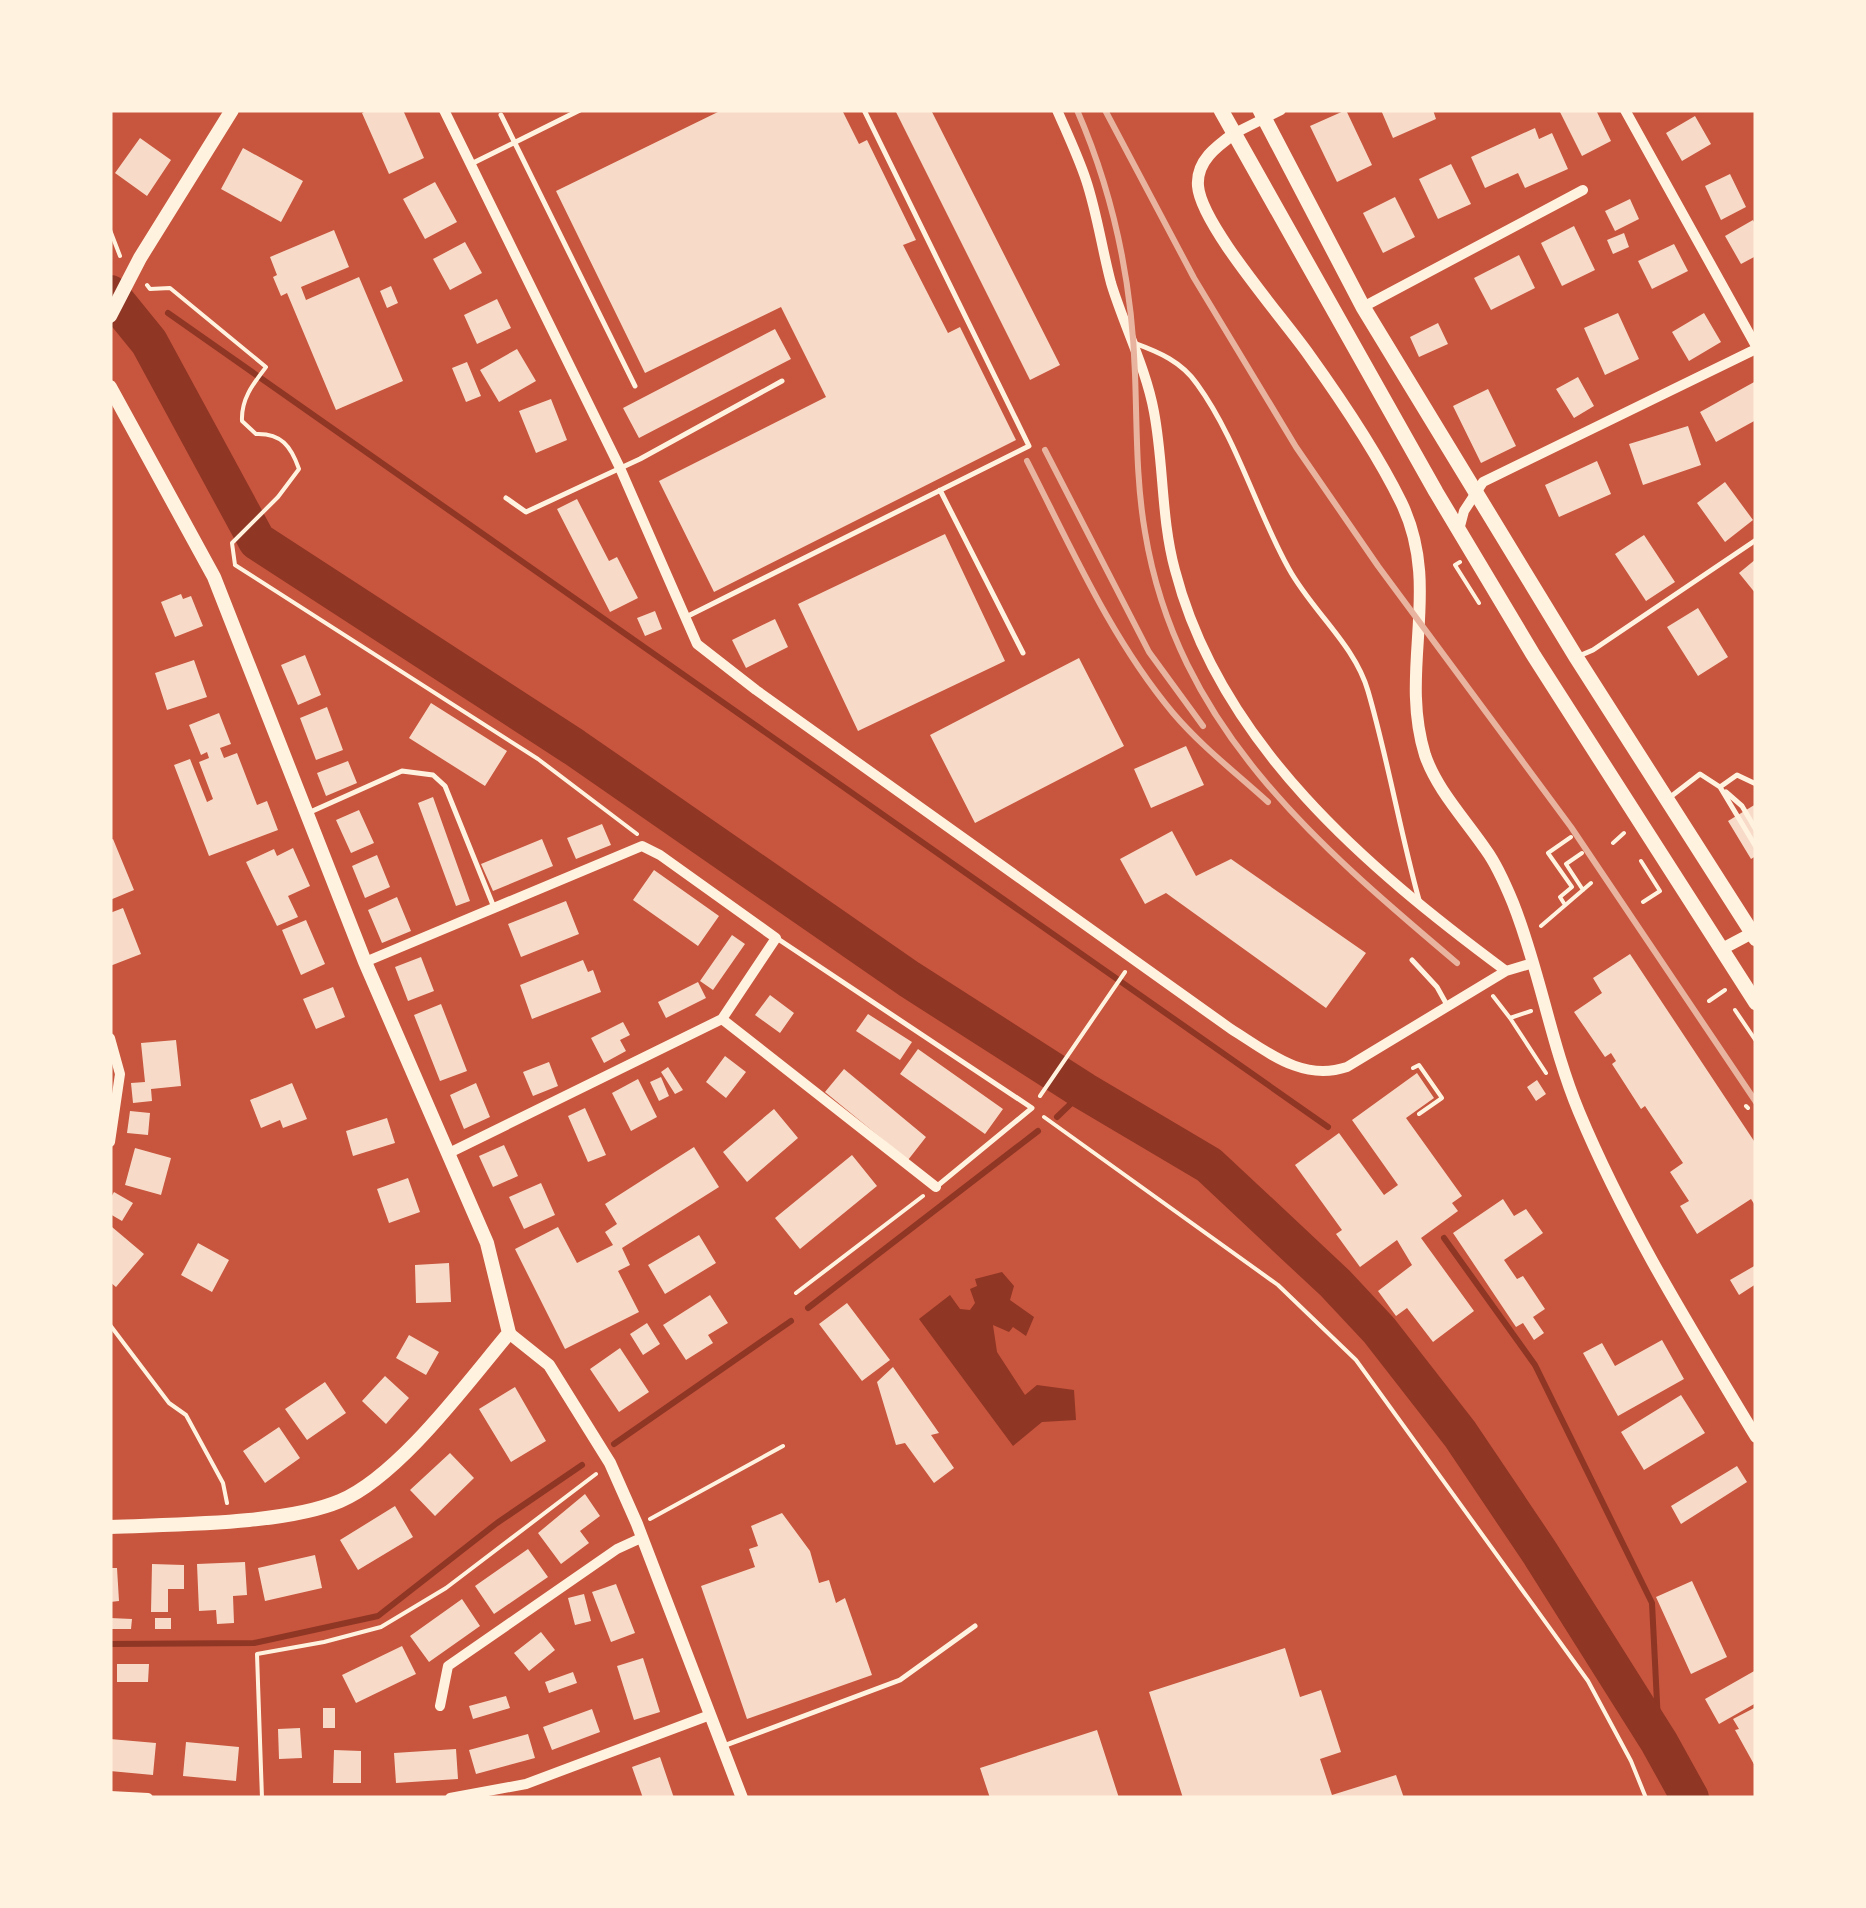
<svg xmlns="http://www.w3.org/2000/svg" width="1866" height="1908" viewBox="0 0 1866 1908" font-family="Inter,sans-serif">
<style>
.water{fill:#8f3625}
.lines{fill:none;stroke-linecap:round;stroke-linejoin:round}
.stream{stroke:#8f3625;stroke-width:6}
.river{stroke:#8f3625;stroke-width:38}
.building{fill:#f7dbc8}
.path{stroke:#fff3e0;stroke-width:4}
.service{stroke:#fff3e0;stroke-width:5}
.minor{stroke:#fff3e0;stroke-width:10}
.tertiary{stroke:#fff3e0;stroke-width:12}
.secondary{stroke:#fff3e0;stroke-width:14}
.primary{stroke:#fff3e0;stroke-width:15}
.rail{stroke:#e9b49f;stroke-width:6}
</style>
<rect width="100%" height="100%" fill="#c8553d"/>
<!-- water -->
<path class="water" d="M1002,1272L1014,1286L1010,1300L1034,1317L1026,1336L1013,1327L1009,1332L993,1325L997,1352L1025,1395L1037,1385L1074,1390L1076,1420L1042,1422L1013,1446L919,1319L950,1295L960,1309L970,1310L975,1303L970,1289L977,1286L975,1279Z"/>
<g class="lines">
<!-- stream -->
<path class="stream" d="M168,313L1328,1127
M1057,1117L1084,1091
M1444,1238L1535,1365L1652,1603L1659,1742
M808,1308L1038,1131
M614,1444L791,1321
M110,1644L254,1643L378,1616L497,1523L582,1465"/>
<!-- river -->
<path class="river" d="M110,294L149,342L257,541L574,747L909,979L1084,1091L1209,1165L1335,1283L1379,1330L1460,1434L1540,1553L1659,1742L1690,1798"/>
</g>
<!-- building -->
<path class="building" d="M368,110H403L424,158L389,174L362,113Z
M722,110H842L859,144L867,140L916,240L903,245L948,333L960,327L1016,440L714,592L659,481L826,397L781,307L645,373L556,191Z
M895,110H931L1060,365L1030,380Z
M1346,110L1372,165L1337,182L1310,126Z
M1381,110H1433L1436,119L1393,138Z
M1559,110H1596L1611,141L1582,156Z
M1695,116L1711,144L1682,161L1666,133Z
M1535,128L1539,139L1552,133L1568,169L1525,188L1518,173L1485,188L1471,157Z
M140,138L171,160L147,196L115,173Z
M243,148L303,181L281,222L221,189Z
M1451,164L1471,204L1438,219L1419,179Z
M1730,174L1746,207L1721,220L1705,186Z
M435,182L457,222L425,239L403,199Z
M1395,197L1415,237L1383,253L1363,213Z
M1630,199L1639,219L1615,231L1605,211Z
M1753,220L1756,226V256L1741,264L1725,236Z
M1574,226L1595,270L1562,286L1541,243Z
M334,230L349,267L301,287L306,300L359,277L403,381L336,410L287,293L281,296L273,277L277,275L270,257Z
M1624,233L1629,247L1613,254L1607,240Z
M465,242L482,273L450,290L433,259Z
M1674,244L1688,271L1652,289L1638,261Z
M1519,255L1535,288L1491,310L1474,278Z
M391,286L398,303L387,308L380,291Z
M497,299L511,328L477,344L464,315Z
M1618,313L1639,359L1605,375L1584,328Z
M1704,313L1721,342L1689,361L1672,332Z
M1438,323L1448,344L1419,357L1410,337Z
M775,329L791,359L639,438L623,408Z
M517,349L536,381L499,402L480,370Z
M467,362L481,396L466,402L452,368Z
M1578,377L1594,406L1574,418L1556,389Z
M1756,381V420L1716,442L1700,412Z
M1488,389L1516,446L1481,463L1453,406Z
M551,399L567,440L536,453L519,411Z
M1688,426L1701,465L1643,485L1629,444Z
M1597,461L1611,494L1559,517L1545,485Z
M1725,482L1753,520L1725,542L1697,503Z
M577,499L609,561L617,557L638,598L610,612L557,509Z
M945,534L1005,661L858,731L798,604Z
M1644,535L1675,582L1646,601L1615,554Z
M1756,559V594L1739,573Z
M181,594L183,599L191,596L203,626L175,637L161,602Z
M1698,608L1728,657L1698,676L1667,627Z
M655,611L662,629L645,636L637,618Z
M775,619L788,647L746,668L732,640Z
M305,655L321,695L298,705L281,665Z
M1079,658L1124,746L975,823L930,735Z
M194,660L207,697L167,710L155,673Z
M431,703L507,751L485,786L409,738Z
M327,707L343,750L316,760L300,718Z
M219,713L231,744L220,748L224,758L237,753L257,805L267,801L278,830L209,856L174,765L190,759L207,802L213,799L199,762L209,758L207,752L201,755L189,725Z
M1186,746L1204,785L1151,808L1134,769Z
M348,761L357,783L326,796L317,773Z
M433,797L470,901L456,906L418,803Z
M1756,804V856L1751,859L1728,821Z
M359,810L374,843L351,853L336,820Z
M602,824L611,845L576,859L567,838Z
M1172,831L1196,876L1231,859L1366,953L1326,1008L1166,893L1145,904L1120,859Z
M113,839L134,890L110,900V840Z
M542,839L553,866L493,891L481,864Z
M293,848L310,886L288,896L298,917L277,926L246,862L274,849L277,856Z
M377,855L390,887L365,898L352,866Z
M654,870L719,916L698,946L633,900Z
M397,897L411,931L382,943L368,910Z
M566,901L579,934L521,957L508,924Z
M123,908L141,954L110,966V913Z
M306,920L325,964L301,975L282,930Z
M732,935L745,944L713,990L700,981Z
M1630,954L1756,1144V1207L1751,1199L1697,1234L1680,1206L1689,1201L1670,1172L1683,1163L1645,1106L1641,1109L1612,1064L1616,1061L1611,1053L1605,1057L1574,1012L1602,993L1593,978Z
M421,957L434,991L408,1001L395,967Z
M583,960L588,972L593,970L601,992L532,1019L520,985Z
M698,982L706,998L666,1018L658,1002Z
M333,987L345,1017L316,1029L303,999Z
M770,995L794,1013L780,1033L755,1015Z
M441,1004L467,1071L440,1081L414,1015Z
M868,1014L912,1042L900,1060L856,1031Z
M623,1022L630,1035L620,1040L626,1051L604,1063L591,1038Z
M176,1040L181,1086L151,1089L152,1101L133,1103L131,1083L145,1082L141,1043Z
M918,1049L1003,1109L985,1134L900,1074Z
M725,1056L746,1072L726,1098L706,1082Z
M549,1062L558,1086L533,1096L523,1072Z
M668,1067L683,1090L675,1094L661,1072Z
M844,1069L926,1137L908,1160L825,1092Z
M1417,1073L1434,1098L1406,1118L1462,1196L1452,1203L1458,1211L1421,1238L1474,1311L1433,1342L1407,1308L1396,1316L1378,1291L1412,1265L1397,1240L1360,1267L1336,1234L1342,1230L1295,1165L1339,1133L1384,1195L1398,1185L1352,1120Z
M661,1077L669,1096L659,1101L650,1082Z
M638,1079L657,1117L631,1131L612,1093Z
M1537,1080L1546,1094L1536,1101L1527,1087Z
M292,1083L307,1119L283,1128L280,1120L261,1128L250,1100Z
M476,1083L490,1117L464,1129L450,1095Z
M585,1108L606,1155L588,1162L568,1116Z
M774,1109L798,1138L747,1182L723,1152Z
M130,1111L150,1113L148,1135L127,1133Z
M387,1118L395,1143L353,1156L346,1131Z
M504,1145L518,1176L493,1187L479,1156Z
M694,1147L719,1187L622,1248L630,1265L618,1271L639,1312L565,1349L515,1249L558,1227L577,1263L613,1245L605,1232L617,1224L605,1204Z
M135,1148L171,1158L161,1195L125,1185Z
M852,1155L877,1186L800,1249L775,1218Z
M408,1178L420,1212L389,1223L377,1189Z
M541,1183L555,1215L524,1229L509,1197Z
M114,1192L133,1203L122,1221L110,1214V1199Z
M1503,1199L1514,1216L1526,1209L1543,1233L1504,1260L1517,1279L1523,1276L1545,1309L1533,1317L1544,1333L1534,1340L1523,1323L1516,1327L1453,1233Z
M112,1227L144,1254L116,1287L110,1282Z
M699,1235L716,1263L665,1294L648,1265Z
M198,1243L229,1260L212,1292L181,1275Z
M449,1263L451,1302L416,1303L415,1265Z
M1756,1265V1284L1739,1295L1730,1280Z
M710,1295L728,1323L708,1335L713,1343L686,1360L663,1325Z
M847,1303L890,1360L862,1381L819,1324Z
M647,1323L660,1344L643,1355L630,1334Z
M409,1335L439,1352L426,1375L396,1358Z
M1662,1340L1684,1379L1618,1416L1583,1353L1602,1343L1615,1366Z
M620,1348L649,1392L619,1412L590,1369Z
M893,1367L939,1433L931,1435L954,1468L934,1483L905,1443L896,1445L877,1382Z
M385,1376L409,1398L386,1424L362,1401Z
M325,1382L346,1413L307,1440L285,1409Z
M515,1387L546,1441L511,1462L479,1409Z
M1681,1395L1705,1433L1644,1470L1621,1432Z
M279,1427L300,1458L265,1483L243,1451Z
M450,1453L474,1478L435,1516L410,1490Z
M1737,1466L1747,1482L1681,1524L1671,1506Z
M585,1494L600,1516L580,1531L589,1543L561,1564L538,1533Z
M395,1506L413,1537L358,1570L340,1540Z
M782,1513L810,1551L819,1583L829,1580L836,1603L845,1598L872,1675L747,1719L701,1586L755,1567L749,1549L758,1546L751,1526Z
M528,1549L548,1577L494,1614L475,1586Z
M315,1555L322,1588L265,1601L258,1568Z
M245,1562L247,1595L233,1596L234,1623L217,1624L216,1610L199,1611L197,1564Z
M152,1564L184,1565V1589H168V1612H151Z
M110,1568H117L119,1601L110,1602Z
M1692,1581L1727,1657L1691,1674L1656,1597Z
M616,1584L635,1633L611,1642L592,1592Z
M584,1594L591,1621L575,1625L568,1598Z
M462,1599L480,1626L429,1662L410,1636Z
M110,1618L132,1619L131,1629H110Z
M155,1618H171V1629H155Z
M541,1632L555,1650L529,1671L514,1653Z
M402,1646L416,1674L356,1703L342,1675Z
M1285,1648L1300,1697L1321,1690L1341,1752L1320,1759L1332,1795L1396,1775L1404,1798H1183L1149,1692Z
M643,1658L660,1712L634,1720L617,1666Z
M117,1664H149L148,1682H117Z
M1756,1670V1703L1719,1724L1705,1699Z
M573,1672L577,1683L549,1693L545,1682Z
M506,1696L510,1708L473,1719L469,1706Z
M1756,1707V1768L1735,1730L1739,1729L1733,1719Z
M323,1708H335V1728H323Z
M592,1709L600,1732L552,1750L543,1727Z
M300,1728L302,1758L279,1759L278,1729Z
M1097,1730L1119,1798H990L980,1768Z
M528,1734L535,1758L476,1774L469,1750Z
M110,1739L156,1743L153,1775L110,1771Z
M186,1742L239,1747L236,1781L183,1776Z
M456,1749L458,1779L396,1783L394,1753Z
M334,1750L361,1751V1783H333Z
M660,1757L674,1798H643L632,1767Z"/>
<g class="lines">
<!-- path -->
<path class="path" d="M110,230L120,256
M147,285L150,289L170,288L266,367C253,384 241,399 242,421L256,434C281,433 291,446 299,469L278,497L232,543L235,565
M1460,562L1455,565L1479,603
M235,565L538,759L637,834
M1613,843L1624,833
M1582,853L1566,864L1583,890
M1641,861L1660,891L1643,902
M1565,905L1560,897L1572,887L1548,853L1571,837
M1541,926L1591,883
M1493,996L1510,1018L1531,1011
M1709,1001L1725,990
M1735,1010L1756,1041
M1510,1018L1546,1073
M1413,1068L1419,1065L1442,1098L1419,1114
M1040,1096L1125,972
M1746,1106L1748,1108
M1044,1117L1278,1285L1356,1360L1588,1681L1631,1761L1646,1798
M796,1293L923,1196
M110,1325L169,1403L186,1415L223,1483L227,1503
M650,1519L783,1446
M262,1798L257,1654L324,1642L381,1627L446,1588L596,1474"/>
<!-- service -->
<path class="service" d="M501,115L635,386
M471,164L580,110
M1134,343C1159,352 1182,362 1197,384C1237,439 1256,510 1289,569C1312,611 1355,645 1368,691C1388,760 1400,831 1419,900
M940,490L1023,653
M506,498L526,512L640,459L782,381
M686,617L1029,446L864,110
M1579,656L1593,650L1756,540
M1720,787L1756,847
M1726,792L1742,806L1756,830
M1669,798L1700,774L1720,787L1737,775L1756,784
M308,813L402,771L433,775L445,786L493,905
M778,939L1032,1108L936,1187
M1412,960L1437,987L1447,1005
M726,1745L900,1680L975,1626"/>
<!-- minor -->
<path class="minor" d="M444,110L620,468L697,644L756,690L1231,1029C1268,1052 1302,1082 1347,1067L1506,971L1533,963
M1057,110C1067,133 1078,156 1086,180C1097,213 1102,249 1111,283C1124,326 1146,368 1154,412C1164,465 1161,519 1175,570C1220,744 1367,868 1506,971
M1625,110L1756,346
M1235,133L1281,110
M1363,307L1583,190
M1459,530L1464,511L1483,482L1756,349
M365,962L642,846L660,855L776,938L722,1019L447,1154
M722,1019L936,1187
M110,1038L120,1074L110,1142
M440,1706L448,1666L617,1549L641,1538
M110,1796L148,1798
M450,1798L526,1784L710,1715"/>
<!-- tertiary -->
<path class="tertiary" d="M1235,133C1217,146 1196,161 1198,186C1201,225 1283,318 1309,355C1342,401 1376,451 1401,502C1443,588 1398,668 1425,755C1437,790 1465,819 1486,850C1497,865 1506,886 1513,903C1540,971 1551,1045 1579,1112C1627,1227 1693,1332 1756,1437
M1722,949L1756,931
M509,1333L549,1365L610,1463L637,1524L742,1798"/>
<!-- secondary -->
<path class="secondary" d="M110,316L140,258L232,110
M110,387L214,577L365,962L487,1243L509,1333C467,1383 399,1476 340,1501C283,1525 173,1524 110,1527"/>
<!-- primary -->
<path class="primary" d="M1221,110L1436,492L1534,656L1756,1003
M1260,110L1363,307L1576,657L1756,939"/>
<!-- rail -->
<path class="rail" d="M1077,110C1114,195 1132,282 1135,374C1137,427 1136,480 1145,532C1177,726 1315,843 1457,963
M1105,110L1194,278L1296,447L1378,566L1571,827L1756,1102
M1045,450L1149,652L1203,726
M1027,461C1071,547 1111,639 1173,713C1201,746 1236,773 1268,802"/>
</g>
<!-- border -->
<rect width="1866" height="1908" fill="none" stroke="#fff3e0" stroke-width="225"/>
</svg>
